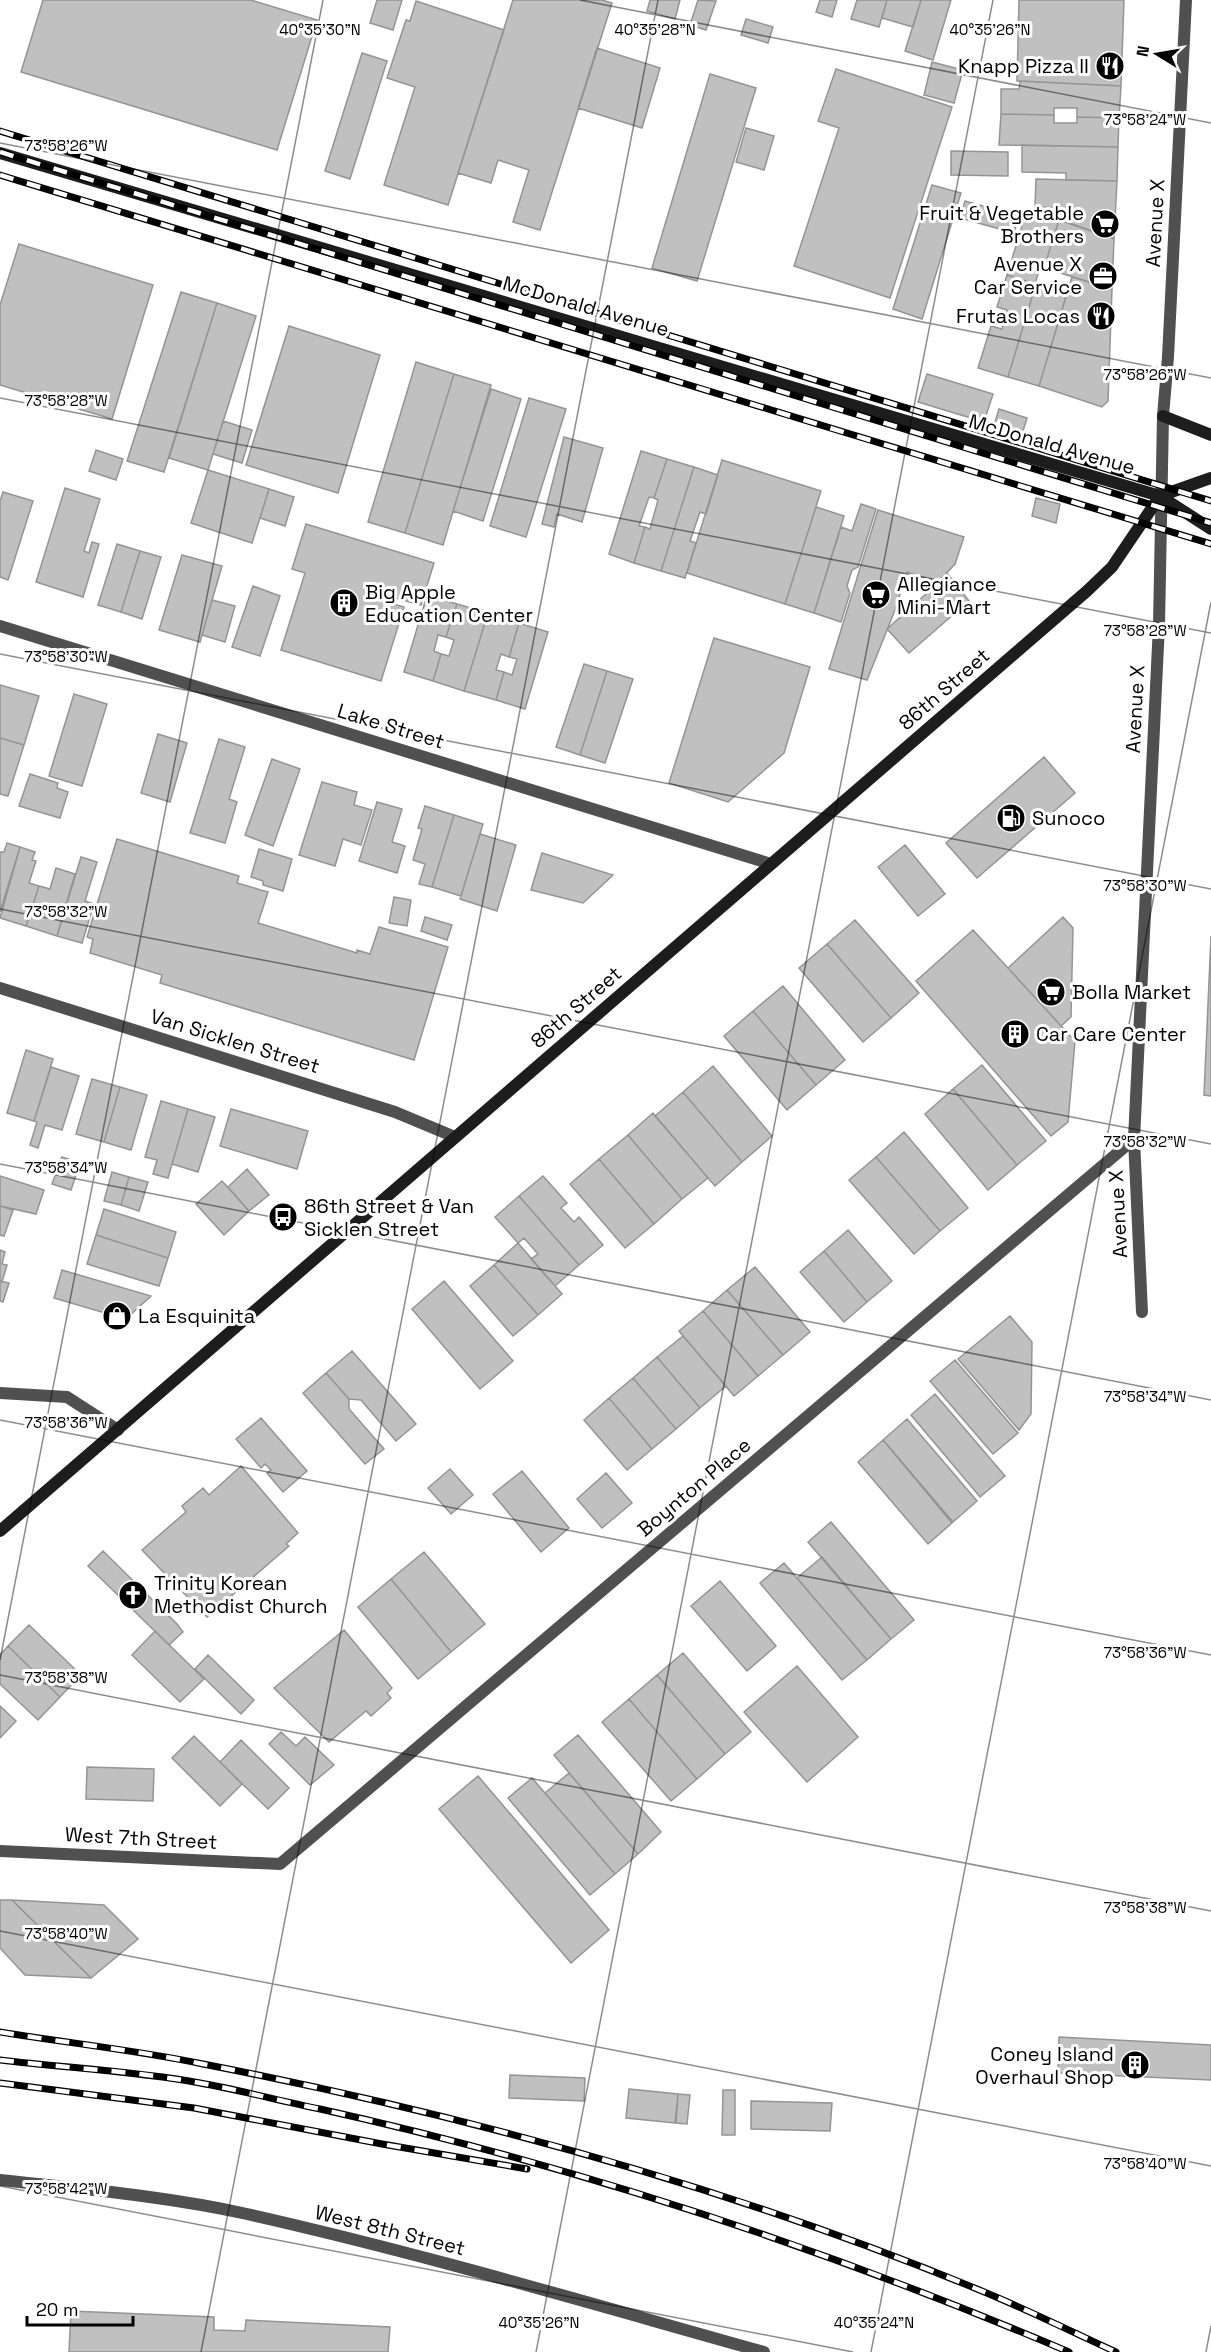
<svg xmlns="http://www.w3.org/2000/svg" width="1211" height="2352" viewBox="0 0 1211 2352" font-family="'Space Grotesk',sans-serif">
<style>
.building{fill:#c0c0c0;stroke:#949494;stroke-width:1.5}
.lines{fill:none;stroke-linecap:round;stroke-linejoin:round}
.street{stroke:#505050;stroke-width:12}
.secondary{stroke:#1d1d1d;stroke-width:12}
.rail-casing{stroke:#000;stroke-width:7}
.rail{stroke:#fff;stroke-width:4.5;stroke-dasharray:14;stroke-linecap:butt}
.ticks{fill:none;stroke:#000;stroke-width:1.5;stroke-opacity:0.45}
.labels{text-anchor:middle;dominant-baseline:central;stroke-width:6;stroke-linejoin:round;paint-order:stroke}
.poi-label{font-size:20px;fill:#000;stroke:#fff;text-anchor:start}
.street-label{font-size:20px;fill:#000;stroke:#fff}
.ticks-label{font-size:15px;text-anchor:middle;fill:#000;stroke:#fff;stroke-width:6;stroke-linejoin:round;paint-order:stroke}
</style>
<rect width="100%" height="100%" fill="#fff"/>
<!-- building -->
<path class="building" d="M43,0H251L317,20L277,150L21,72Z
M377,0H402L393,30L370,23Z
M513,0H602L612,3L540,230L513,222L529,170L498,160L491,183L458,173Z
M650,0H680L675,19L647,11Z
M698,0L716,1L706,30L690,25Z
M820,0H837L832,17L816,12Z
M857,0H887L879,27L851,19Z
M887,0H921L913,27L882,18Z
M921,0H951L933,60L905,51Z
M1019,0H1124L1121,86L1017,81Z
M416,1L504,30L448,205L384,185L415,87L387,78L406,20L410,21Z
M746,19L773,27L768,43L741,35Z
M597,48L660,68L642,128L578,108Z
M362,53L387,61L350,179L325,171Z
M932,62L963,70L954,103L924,95Z
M836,69L952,107L890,298L794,266L839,128L818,121Z
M710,74L756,88L697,281L652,268Z
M1020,81L1121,86L1119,118L1077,117V108H1054V115L1001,114V89H1019Z
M1001,114L1054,115V123H1077V117L1119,118L1118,147L999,145Z
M746,128L774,136L764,170L736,162Z
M1022,145L1118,147L1117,181L1066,180V173L1022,172Z
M951,151L1008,152V176L951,175Z
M1036,179L1117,181L1114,239L1061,220V208L1035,207Z
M932,185L961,193L922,319L893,309Z
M965,201L1019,216L1014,233L960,218Z
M1026,213L1058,223L1044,268L1040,267L1035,284L1007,275Z
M1059,220L1114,239L1112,289L1044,268Z
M19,244L153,285L112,419L0,385V305Z
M1007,275L1036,284L1008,377L978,368L991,326L1002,329L1007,310L997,307Z
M1072,277L1112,289L1108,401L1102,407L1039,386Z
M1036,284L1067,293L1039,386L1008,377Z
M181,292L217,303L164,472L127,461Z
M217,303L256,316L208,470L169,458Z
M289,326L380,355L338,493L246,465Z
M416,362L454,374L405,533L368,522Z
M454,374L491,385L443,545L405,533Z
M927,374L993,394L984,422L918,402Z
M491,389L521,399L483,521L453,511Z
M529,398L566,409L526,537L490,526Z
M999,409L1027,418L1022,434L994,425Z
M223,421L252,430L242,463L213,454Z
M564,437L603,448L582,522L557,514L554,527L542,524Z
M96,450L123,459L116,480L89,471Z
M641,451L667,459L654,498L649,497L639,526L645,527L634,563L609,554Z
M667,459L694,467L661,571L634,563L645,527L650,529L658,500L654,498Z
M722,460L821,491L785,604L687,573Z
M694,467L718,475L706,514L700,512L690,541L696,543L685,578L661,571Z
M208,470L269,489L252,543L191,523Z
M65,488L100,499L84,551L89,553L92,542L99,544L83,597L36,582Z
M269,489L294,497L285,526L260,518Z
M3,492L33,501L8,580L0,577V501Z
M1036,498L1060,504L1056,523L1032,516Z
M861,504L876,509L858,567L852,570L847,586L850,593L841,622L814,613L841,527L852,531Z
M816,507L844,516L814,613L785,604Z
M878,510L964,537L955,564L938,582L907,572L895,610L867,680L829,669Z
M306,524L434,563L421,605L388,596L386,602L404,607L381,681L281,650L305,573L292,569Z
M117,544L140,551L121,612L98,605Z
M140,551L161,557L142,619L121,612Z
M182,555L222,566L200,642L159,630Z
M948,574L969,601L909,653L887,629Z
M253,586L280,596L260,656L232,647Z
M427,595L457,604L446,637L438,635L434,651L441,654L433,681L404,672Z
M212,600L235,606L225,642L202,635Z
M457,604L488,613L464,691L433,681L441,654L449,656L454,640L446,637Z
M488,613L519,623L509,657L501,654L496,670L504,672L496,700L464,691Z
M519,623L548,632L525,709L496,700L504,672L512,675L517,659L509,657Z
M714,638L810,667L784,753L728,802L669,783Z
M584,664L607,671L580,755L556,747Z
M607,671L633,679L605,763L580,755Z
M0,685L39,696L24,745L0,738Z
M74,694L107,704L82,786L49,776Z
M158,734L187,743L170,802L141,793Z
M0,738L24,745L8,796L0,794Z
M219,739L245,747L229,799L237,802L225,843L190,833Z
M1044,757L1075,793L977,878L946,843Z
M272,759L300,769L273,846L245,835Z
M30,774L58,783L57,788L68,792L60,818L19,806Z
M322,782L357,792L354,805L372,810L361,845L343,839L335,866L299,855Z
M377,802L402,809L392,842L405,846L397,873L359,861Z
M425,806L454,815L432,887L419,884L425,864L413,860L422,829L418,828Z
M454,815L483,824L461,896L432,887Z
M480,834L516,845L497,911L460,899Z
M117,839L239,876L237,883L268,892L258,923L357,953V950L370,954L379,927L448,947L414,1060L160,983L162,975L90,953L93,939L87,937Z
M7,843L20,847L0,912V852H4Z
M905,845L945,894L918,916L878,867Z
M20,847L35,852L32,860L36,861L29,883L39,886L26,926L0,918Z
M259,849L292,859L283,891L263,885V881L251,877Z
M542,853L613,875L583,903L531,890Z
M81,857L97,862L85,901L94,904L82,943L57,936Z
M56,868L75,874L57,936L26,926L39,886L50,889Z
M394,897L411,900L407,926L389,923Z
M425,917L452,925L447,940L421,931Z
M1063,917L1073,928L1071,1017L1061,1026L1008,968Z
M855,920L919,993L891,1018L827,944Z
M973,930L1075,1041L1068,1122L1051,1136L916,981Z
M1211,936V1096L1204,1095Z
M827,944L891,1018L863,1042L799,968Z
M783,986L845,1060L816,1085L753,1011Z
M753,1011L816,1085L787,1110L724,1036Z
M26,1050L53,1059L34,1121L7,1113Z
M982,1065L1046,1141L1017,1165L953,1089Z
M713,1066L772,1136L742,1162L683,1092Z
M51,1067L79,1076L62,1130L45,1125L38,1148L30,1145L37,1122L34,1121Z
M92,1079L120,1087L104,1142L76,1134Z
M120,1087L147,1095L131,1150L104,1142Z
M953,1089L1017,1165L988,1190L925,1114Z
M683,1092L742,1162L715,1186L655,1116Z
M161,1101L188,1109L168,1178L153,1174L157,1160L145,1157Z
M188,1109L215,1117L198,1172L172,1164Z
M231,1109L308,1131L297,1169L220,1146Z
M653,1113L708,1178L682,1199L628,1135Z
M904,1132L968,1208L940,1231L876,1157Z
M628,1135L682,1199L654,1224L599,1159Z
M62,1157L80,1163L71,1190L52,1184Z
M876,1157L940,1231L914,1254L849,1180Z
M599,1159L654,1224L625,1248L570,1184Z
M247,1169L269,1195L249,1211L228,1187Z
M112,1172L129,1177L121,1205L104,1201Z
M0,1176L44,1190L36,1214L0,1206Z
M543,1176L567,1203L561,1208L574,1222L579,1217L603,1245L579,1265L519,1196Z
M129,1177L148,1182L139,1211L121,1205Z
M222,1181L249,1211L224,1235L196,1204Z
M519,1196L579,1265L555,1286L531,1259L538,1254L524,1238L518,1243L495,1217Z
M0,1206L13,1210L4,1236L0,1235Z
M104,1209L176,1232L168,1258L96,1235Z
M848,1230L892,1281L867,1302L824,1251Z
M96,1235L168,1258L159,1286L87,1264Z
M518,1243L562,1294L538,1315L494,1265Z
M0,1250L5,1252L2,1264L7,1265L2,1282L0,1281Z
M824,1251L867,1302L844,1322L800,1272Z
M494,1265L538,1315L513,1336L470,1286Z
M755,1267L810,1332L783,1355L727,1290Z
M62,1270L151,1296L128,1317L112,1315L54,1298Z
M0,1281L9,1283L3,1302L0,1301Z
M444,1281L513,1361L480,1389L412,1309Z
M727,1290L783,1355L758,1376L703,1311Z
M703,1311L758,1376L734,1396L679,1331Z
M1010,1316L1032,1342L1031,1414L1019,1430L958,1359Z
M683,1336L726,1386L700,1408L657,1357Z
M352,1351L416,1424L396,1441L361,1400L349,1399L326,1373Z
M657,1357L700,1408L676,1429L633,1378Z
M955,1360L1018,1433L993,1454L930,1381Z
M326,1373L349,1399V1409L384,1449L365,1464L303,1393Z
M633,1378L676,1429L652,1449L609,1398Z
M935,1394L1005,1476L980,1497L911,1415Z
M609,1398L652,1449L627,1470L584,1420Z
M261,1418L307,1471L283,1492L267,1473L271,1470L265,1464L261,1468L236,1439Z
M907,1419L977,1501L953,1522L883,1440Z
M883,1440L952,1523L928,1544L858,1462Z
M241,1466L298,1533L286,1544L289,1546L207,1617L142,1550L186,1512L182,1506L203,1488L209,1495Z
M450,1469L473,1495L451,1514L428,1488Z
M522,1471L569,1528L541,1552L493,1494Z
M606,1473L632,1503L602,1528L577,1499Z
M831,1522L914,1620L891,1639L808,1542Z
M103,1551L177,1624L183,1632L169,1645L88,1566Z
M424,1552L485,1624L451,1652L391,1579Z
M822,1557L891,1639L867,1660L797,1578Z
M784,1563L867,1660L842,1680L760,1583Z
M391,1579L451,1652L418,1679L358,1607Z
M720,1581L776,1646L747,1671L691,1606Z
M29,1625L81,1675L60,1697L8,1646Z
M344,1630L392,1688L387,1693L391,1698L371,1716L366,1711L329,1742L274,1688Z
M155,1631L204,1679L180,1702L132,1655Z
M8,1646L60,1697L38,1720L0,1684V1655Z
M683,1653L751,1732L725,1754L657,1675Z
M208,1655L254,1700L241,1714L195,1669Z
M797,1666L858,1737L807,1782L744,1712Z
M657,1675L725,1754L697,1779L629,1699Z
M629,1699L697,1779L671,1801L602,1722Z
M0,1706L16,1721L0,1738Z
M281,1732L296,1746L305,1737L334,1765L310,1785L269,1744Z
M578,1735L661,1832L638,1854L554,1755Z
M194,1736L242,1784L220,1806L172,1758Z
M241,1740L289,1788L268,1809L220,1762Z
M87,1767L154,1769L153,1801L86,1799Z
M569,1773L638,1854L615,1874L545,1793Z
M478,1776L609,1930L571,1963L439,1809Z
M532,1778L615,1874L590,1895L508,1798Z
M0,1900H12L91,1978L25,1975L0,1948Z
M12,1900L104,1905L138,1939L91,1978Z
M1059,2037L1211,2045V2080L1058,2073Z
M510,2075L585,2078L584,2101L509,2098Z
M629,2089L678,2094L675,2123L626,2118Z
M723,2090H735V2135H722Z
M678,2094L690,2095L687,2124L676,2123Z
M751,2101L832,2103L830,2131L751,2129Z
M71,2311L214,2317V2330L245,2331L246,2320L390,2327L388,2352H69Z"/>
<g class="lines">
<!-- street -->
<path class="street" d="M0,626L771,864
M0,988L395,1112L455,1137
M1142,1312L1134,1139L1159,625L1163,416L1168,357L1186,0
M0,1393L67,1397L118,1430
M0,1851L280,1864L1134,1139
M0,2180C82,2189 166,2196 247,2214C421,2253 592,2304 764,2352"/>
<!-- secondary -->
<path class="secondary" d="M0,153L1160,496L1211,529
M1163,416L1211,435
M1160,496L1211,478
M0,1531L1087,591L1112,567L1160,496"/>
<!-- rail casing -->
<g class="rail-casing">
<path id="rail" d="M0,131L1211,501
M0,152L1211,523
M0,175L1211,544
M0,2032C67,2043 136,2050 203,2064C466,2115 729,2187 977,2289C1024,2308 1070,2331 1116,2352
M0,2060C66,2068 135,2071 200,2083C240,2090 280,2101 320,2109C577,2166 827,2249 1069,2352
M0,2083L194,2108L382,2144L527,2169"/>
</g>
<!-- rail -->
<use href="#rail" class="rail"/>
</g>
<!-- ticks -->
<path class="ticks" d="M580,0L1211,123M0,143L1211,378M0,398L1211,633M0,654L1211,889M0,909L1211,1144M0,1164L1211,1400M0,1420L1211,1655M0,1660L323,0M0,1675L1211,1911M0,1931L1211,2166M0,2186L853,2352M201,2352L658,0M536,2352L993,0M871,2352L1211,602M1206,2352L1211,2326"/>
<!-- icons -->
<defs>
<g id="restaurant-disc" transform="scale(1.5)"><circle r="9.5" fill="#000" stroke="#fff"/><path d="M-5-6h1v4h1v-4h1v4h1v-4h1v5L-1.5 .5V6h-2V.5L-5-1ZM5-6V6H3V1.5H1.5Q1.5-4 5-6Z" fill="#fff"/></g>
<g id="supermarket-disc" transform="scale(1.5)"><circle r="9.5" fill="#000" stroke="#fff"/><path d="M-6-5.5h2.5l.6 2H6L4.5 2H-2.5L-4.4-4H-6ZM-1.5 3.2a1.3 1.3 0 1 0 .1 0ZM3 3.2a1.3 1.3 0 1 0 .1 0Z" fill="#fff"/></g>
<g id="office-disc" transform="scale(1.5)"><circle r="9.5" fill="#000" stroke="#fff"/><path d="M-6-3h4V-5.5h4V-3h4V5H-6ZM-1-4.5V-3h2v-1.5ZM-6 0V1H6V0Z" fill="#fff"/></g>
<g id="building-disc" transform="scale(1.5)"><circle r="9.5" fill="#000" stroke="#fff"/><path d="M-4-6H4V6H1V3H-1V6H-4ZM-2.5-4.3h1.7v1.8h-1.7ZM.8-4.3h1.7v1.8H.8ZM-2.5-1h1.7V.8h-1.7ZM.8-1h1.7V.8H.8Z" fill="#fff"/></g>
<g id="fuel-disc" transform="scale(1.5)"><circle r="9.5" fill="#000" stroke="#fff"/><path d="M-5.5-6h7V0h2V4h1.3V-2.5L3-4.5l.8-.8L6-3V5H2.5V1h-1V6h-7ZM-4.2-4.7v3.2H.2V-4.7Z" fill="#fff"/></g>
<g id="bus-disc" transform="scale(1.5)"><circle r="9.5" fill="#000" stroke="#fff"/><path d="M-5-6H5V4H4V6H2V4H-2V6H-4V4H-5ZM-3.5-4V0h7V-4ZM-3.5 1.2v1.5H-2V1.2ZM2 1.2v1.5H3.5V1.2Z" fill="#fff"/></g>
<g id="shop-disc" transform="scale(1.5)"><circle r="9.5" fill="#000" stroke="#fff"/><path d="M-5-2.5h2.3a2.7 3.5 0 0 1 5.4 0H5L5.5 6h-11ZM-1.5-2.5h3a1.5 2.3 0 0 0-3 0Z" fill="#fff"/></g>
<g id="church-disc" transform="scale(1.5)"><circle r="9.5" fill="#000" stroke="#fff"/><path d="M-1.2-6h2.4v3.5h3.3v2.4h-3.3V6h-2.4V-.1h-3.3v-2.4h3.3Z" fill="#fff"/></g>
</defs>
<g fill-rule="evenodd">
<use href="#restaurant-disc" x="1110" y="66"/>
<use href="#supermarket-disc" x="1105" y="224"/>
<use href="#office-disc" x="1103" y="276"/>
<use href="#restaurant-disc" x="1101" y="316"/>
<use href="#supermarket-disc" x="876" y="595"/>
<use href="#building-disc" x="344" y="603"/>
<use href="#fuel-disc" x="1011" y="818"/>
<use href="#supermarket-disc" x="1051" y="992"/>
<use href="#building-disc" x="1015" y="1034"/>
<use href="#bus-disc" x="283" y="1217"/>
<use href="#shop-disc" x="117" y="1316"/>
<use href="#church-disc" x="133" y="1595"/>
<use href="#building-disc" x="1135" y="2065"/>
</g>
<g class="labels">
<!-- poi labels -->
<g class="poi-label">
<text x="1089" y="66" text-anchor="end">Knapp Pizza II</text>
<text x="1084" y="213" text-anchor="end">Fruit &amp; Vegetable<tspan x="1084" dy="23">Brothers</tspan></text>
<text x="1082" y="264" text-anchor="end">Avenue X<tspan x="1082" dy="23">Car Service</tspan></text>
<text x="1080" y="316" text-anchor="end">Frutas Locas</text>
<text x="897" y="584">Allegiance<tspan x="897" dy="23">Mini-Mart</tspan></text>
<text x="365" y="592">Big Apple<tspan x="365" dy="23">Education Center</tspan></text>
<text x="1032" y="818">Sunoco</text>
<text x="1072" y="992">Bolla Market</text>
<text x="1036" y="1034">Car Care Center</text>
<text x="304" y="1206">86th Street &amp; Van<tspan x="304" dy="23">Sicklen Street</tspan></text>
<text x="138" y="1316">La Esquinita</text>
<text x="154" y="1583">Trinity Korean<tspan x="154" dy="23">Methodist Church</tspan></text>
<text x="1114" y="2054" text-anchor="end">Coney Island<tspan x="1114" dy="23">Overhaul Shop</tspan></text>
</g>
<!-- street labels -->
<g class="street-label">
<text transform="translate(1155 223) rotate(-87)">Avenue X</text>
<text transform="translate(586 306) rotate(16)">McDonald Avenue</text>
<text transform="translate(1052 444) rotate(16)">McDonald Avenue</text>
<text transform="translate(944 689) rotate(-41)">86th Street</text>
<text transform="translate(1135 709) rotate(-87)">Avenue X</text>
<text transform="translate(391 726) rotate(17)">Lake Street</text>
<text transform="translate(576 1007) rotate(-41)">86th Street</text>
<text transform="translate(235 1041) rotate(17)">Van Sicklen Street</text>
<text transform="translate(1118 1214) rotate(-93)">Avenue X</text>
<text transform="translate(694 1487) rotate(-40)">Boynton Place</text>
<text transform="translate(141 1838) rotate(3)">West 7th Street</text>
<text transform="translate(390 2230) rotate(14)">West 8th Street</text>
</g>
</g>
<g class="ticks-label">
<text x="320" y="35">40°35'30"N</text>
<text x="655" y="35">40°35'28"N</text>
<text x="990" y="35">40°35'26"N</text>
<text x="1145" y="125">73°58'24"W</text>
<text x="66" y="151">73°58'26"W</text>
<text x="1145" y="380">73°58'26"W</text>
<text x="66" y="406">73°58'28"W</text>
<text x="1145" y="636">73°58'28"W</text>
<text x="66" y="662">73°58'30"W</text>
<text x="1145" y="891">73°58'30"W</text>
<text x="66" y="917">73°58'32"W</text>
<text x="1145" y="1147">73°58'32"W</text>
<text x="66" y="1173">73°58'34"W</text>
<text x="1145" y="1402">73°58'34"W</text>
<text x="66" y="1428">73°58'36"W</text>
<text x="1145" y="1658">73°58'36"W</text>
<text x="66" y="1683">73°58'38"W</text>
<text x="1145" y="1913">73°58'38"W</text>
<text x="66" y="1939">73°58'40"W</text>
<text x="1145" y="2169">73°58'40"W</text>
<text x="66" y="2194">73°58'42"W</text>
<text x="539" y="2328">40°35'26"N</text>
<text x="874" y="2328">40°35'24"N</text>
</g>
<!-- north arrow -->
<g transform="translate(1157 54) rotate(281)" stroke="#ffffff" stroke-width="4.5" paint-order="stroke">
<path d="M0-4.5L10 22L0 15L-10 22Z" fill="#000000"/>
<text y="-9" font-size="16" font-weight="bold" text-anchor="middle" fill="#000000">N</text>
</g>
<!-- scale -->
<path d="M27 2316v9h106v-9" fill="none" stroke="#000000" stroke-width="3"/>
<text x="36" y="2316" font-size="18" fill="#000000" stroke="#ffffff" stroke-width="4.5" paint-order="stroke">20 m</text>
</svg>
